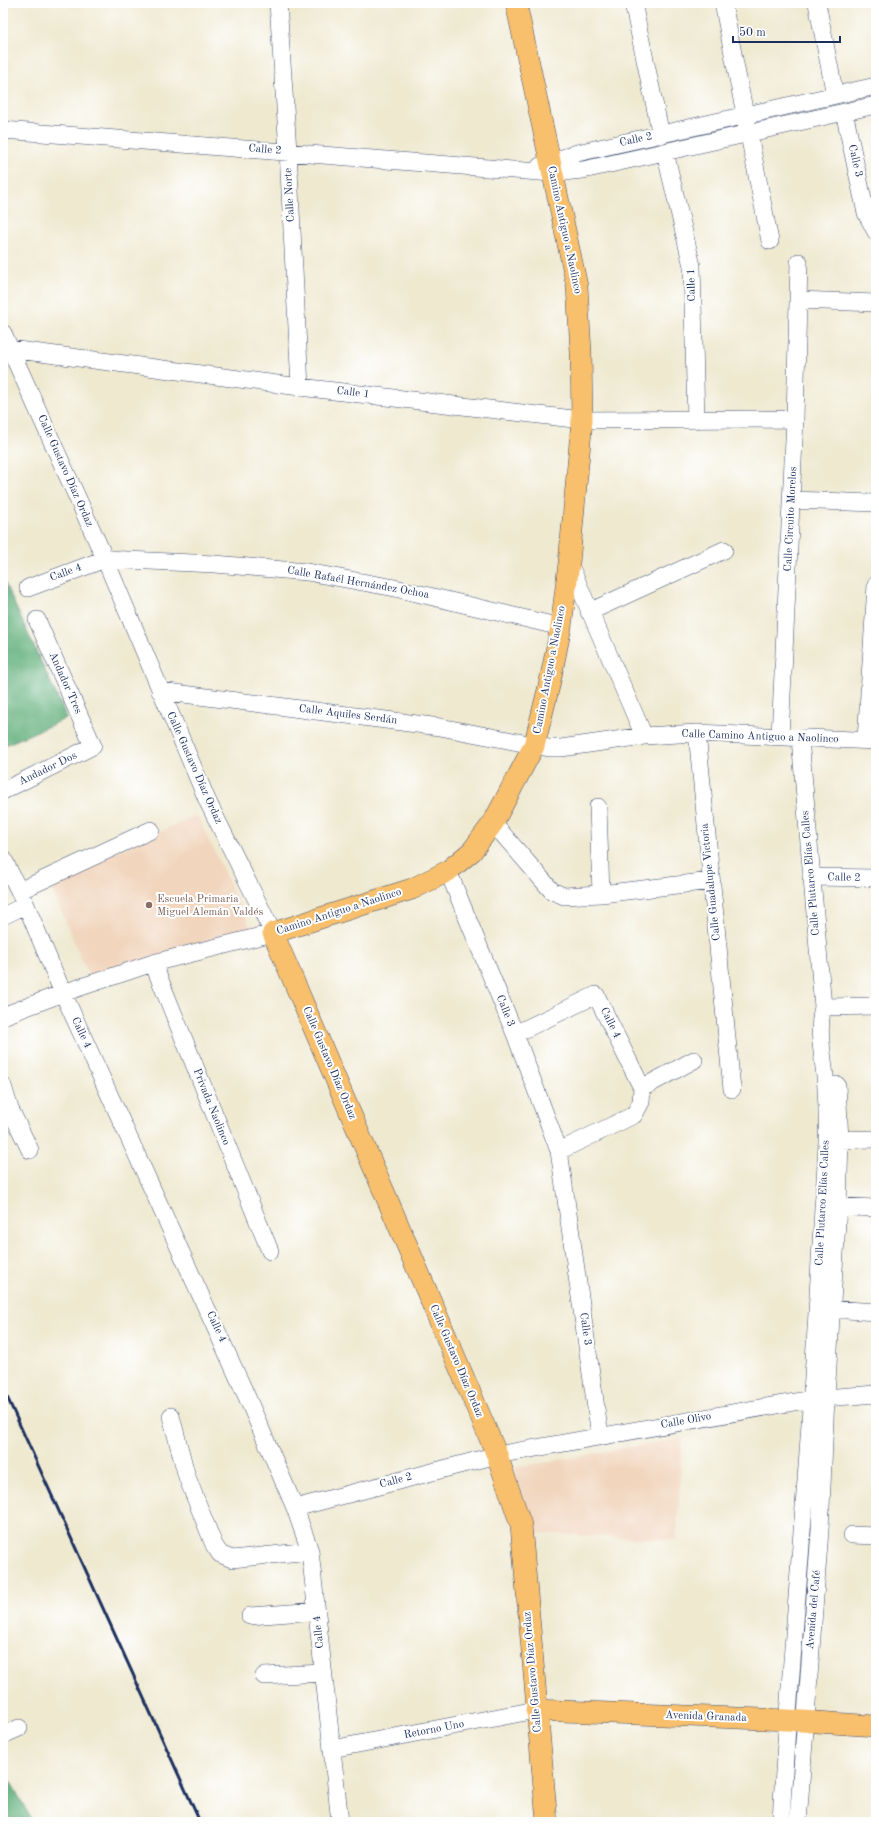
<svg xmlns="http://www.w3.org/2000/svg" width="879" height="1825" viewBox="0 0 879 1825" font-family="'Old Standard TT',serif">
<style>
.built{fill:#f1d5bd}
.forest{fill:#60af7a;stroke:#3e6f6c}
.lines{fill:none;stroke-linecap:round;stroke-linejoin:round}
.minor-casing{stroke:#3b4b6f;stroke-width:18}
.major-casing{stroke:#3b4b6f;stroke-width:22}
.minor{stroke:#fff;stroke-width:17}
.major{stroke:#f8bf6c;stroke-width:21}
.rail{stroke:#1b2f5e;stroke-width:3}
.education-dot{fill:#8d6e63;stroke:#fff;stroke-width:1.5}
.labels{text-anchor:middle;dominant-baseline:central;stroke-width:4;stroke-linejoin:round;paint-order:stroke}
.street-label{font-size:11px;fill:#1b2f5e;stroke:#fff}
.education-label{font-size:11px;fill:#785e54;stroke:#fff;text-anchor:start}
</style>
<rect width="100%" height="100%" fill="#fff"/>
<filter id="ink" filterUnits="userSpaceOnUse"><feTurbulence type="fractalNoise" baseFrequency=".025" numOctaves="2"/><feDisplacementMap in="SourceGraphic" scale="8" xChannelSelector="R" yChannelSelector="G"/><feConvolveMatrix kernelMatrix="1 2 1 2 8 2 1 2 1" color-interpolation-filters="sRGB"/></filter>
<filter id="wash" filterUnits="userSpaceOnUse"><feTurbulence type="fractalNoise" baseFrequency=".012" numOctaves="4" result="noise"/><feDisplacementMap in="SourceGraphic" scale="16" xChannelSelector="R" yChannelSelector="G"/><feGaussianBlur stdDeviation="0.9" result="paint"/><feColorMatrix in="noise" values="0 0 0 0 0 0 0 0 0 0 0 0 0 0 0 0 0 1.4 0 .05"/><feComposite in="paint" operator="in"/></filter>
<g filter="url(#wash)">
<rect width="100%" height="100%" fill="#efe9d0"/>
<!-- built -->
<path class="built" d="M197,815L251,928L89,977L49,882Z
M682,1438L677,1540L532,1533L514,1468Z"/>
<!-- forest -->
<path class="forest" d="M3,579L67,718L3,746Z
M3,1768L33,1822H3Z"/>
</g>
<g filter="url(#ink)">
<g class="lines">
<!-- minor casing -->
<g class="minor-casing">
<path id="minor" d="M278,3L288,151L300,387
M633,3L661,135
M723,3L770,241
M817,3L835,95
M844,112L866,213L876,232
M3,130L552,173L583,170L876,105
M665,152L692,266L696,420
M540,166L577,153L876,86
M799,300L876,303
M3,333L105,559L208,802L273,933L153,963L63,993L3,1016
M10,349L300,387L582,420L795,419
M792,500L876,503
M569,563L644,736
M28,588L105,559L215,564L307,572L395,588L561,627
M589,612L724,550
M160,691L440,727L549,748H561L644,736L697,733L876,741
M697,733L732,1089
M780,737L795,419L799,262
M866,740L876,585
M3,791L93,746L37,620
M598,807L601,894
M493,823L552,891L564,896L601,894L711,881
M3,858L26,905L63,993L247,1397L295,1508L310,1551L340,1822
M448,871L515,1034L559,1151L600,1436
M811,877L876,878
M19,891L151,830
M3,916L26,905
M153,963L270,1251
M823,1007L876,1006
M515,1034L596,995L642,1088
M3,1086L10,1109L30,1150
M828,1140L876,1139
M559,1151L634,1115L641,1102L642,1088L694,1060
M828,1206L876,1208
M832,1309L876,1312
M171,1416L187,1477L214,1545L220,1554L232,1559L310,1551
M295,1508L497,1455L811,1399L876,1394
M852,1535L876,1536
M250,1616L317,1611
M264,1676L323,1673
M3,1735L19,1728
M332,1749L536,1710
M781,1822C786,1725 795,1628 802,1531C811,1424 817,1316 823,1208C826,1169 829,1128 826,1089C825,1062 816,1033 823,1007L800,738
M798,1822L820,1530L826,1397L838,1206L840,1140L837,1085"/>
</g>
<!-- major casing -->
<g class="major-casing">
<path id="major" d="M516,3L577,286L581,352L582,420L569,563L561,627L549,686L534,746L493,823L472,851L448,871L412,889L273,933L497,1455L521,1525L547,1822
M536,1710L787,1720L876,1726"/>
</g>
<!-- minor -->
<use href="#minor" class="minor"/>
<!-- major -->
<use href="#major" class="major"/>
<!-- rail -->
<path class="rail" d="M3,1388L200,1822"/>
</g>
</g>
<!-- markers -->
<circle class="education-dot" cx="149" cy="905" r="4"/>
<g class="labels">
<!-- street labels -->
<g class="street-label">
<text transform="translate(636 140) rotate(-12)">Calle 2</text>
<text transform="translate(265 150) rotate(4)">Calle 2</text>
<text transform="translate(855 161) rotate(77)">Calle 3</text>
<text transform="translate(290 195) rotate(-93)">Calle Norte</text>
<text transform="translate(564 230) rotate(78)">Camino Antiguo a Naolinco</text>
<text transform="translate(692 285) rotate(-92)">Calle 1</text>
<text transform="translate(353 393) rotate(7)">Calle 1</text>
<text transform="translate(65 471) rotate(66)">Calle Gustavo Díaz Ordaz</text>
<text transform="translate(791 519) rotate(-87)">Calle Circuito Morelos</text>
<text transform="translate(66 573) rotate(-20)">Calle 4</text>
<text transform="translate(358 583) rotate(10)">Calle Rafaél Hernández Ochoa</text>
<text transform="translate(550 670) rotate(-79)">Camino Antiguo a Naolinco</text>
<text transform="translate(65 683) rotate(66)">Andador Tres</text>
<text transform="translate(348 715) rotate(7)">Calle Aquiles Serdán</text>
<text transform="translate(760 737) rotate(2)">Calle Camino Antiguo a Naolinco</text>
<text transform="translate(194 768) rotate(66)">Calle Gustavo Díaz Ordaz</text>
<text transform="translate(48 769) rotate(-26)">Andador Dos</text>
<text transform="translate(811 873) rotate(-95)">Calle Plutarco Elías Calles</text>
<text transform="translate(844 878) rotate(1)">Calle 2</text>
<text transform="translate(711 882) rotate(-96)">Calle Guadalupe Victoria</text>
<text transform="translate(339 912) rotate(-18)">Camino Antiguo a Naolinco</text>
<text transform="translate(505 1011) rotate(68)">Calle 3</text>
<text transform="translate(610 1023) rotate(64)">Calle 4</text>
<text transform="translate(81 1033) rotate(65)">Calle 4</text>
<text transform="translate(329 1063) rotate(67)">Calle Gustavo Díaz Ordaz</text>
<text transform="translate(211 1107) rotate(68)">Privada Naolinco</text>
<text transform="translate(823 1203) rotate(-87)">Calle Plutarco Elías Calles</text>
<text transform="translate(216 1327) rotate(65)">Calle 4</text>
<text transform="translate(585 1329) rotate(82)">Calle 3</text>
<text transform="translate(456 1361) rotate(67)">Calle Gustavo Díaz Ordaz</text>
<text transform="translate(686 1421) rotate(-10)">Calle Olivo</text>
<text transform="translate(396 1481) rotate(-15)">Calle 2</text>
<text transform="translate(814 1610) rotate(-85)">Avenida del Café</text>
<text transform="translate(319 1632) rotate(-96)">Calle 4</text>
<text transform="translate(533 1672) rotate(-95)">Calle Gustavo Díaz Ordaz</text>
<text transform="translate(706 1717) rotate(2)">Avenida Granada</text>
<text transform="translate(434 1730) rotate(-11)">Retorno Uno</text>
</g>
<!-- education labels -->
<g class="education-label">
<text x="157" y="899">Escuela Primaria<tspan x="157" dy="13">Miguel Alemán Valdés</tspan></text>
</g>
</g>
<!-- margin -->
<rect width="879" height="1825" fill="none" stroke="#fff" stroke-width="16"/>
<!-- scale -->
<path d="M733 36v6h107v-6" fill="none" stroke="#1b2f5e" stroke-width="2"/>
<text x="739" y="36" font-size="12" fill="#1b2f5e" stroke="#ffffff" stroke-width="3" paint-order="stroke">50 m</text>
</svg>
